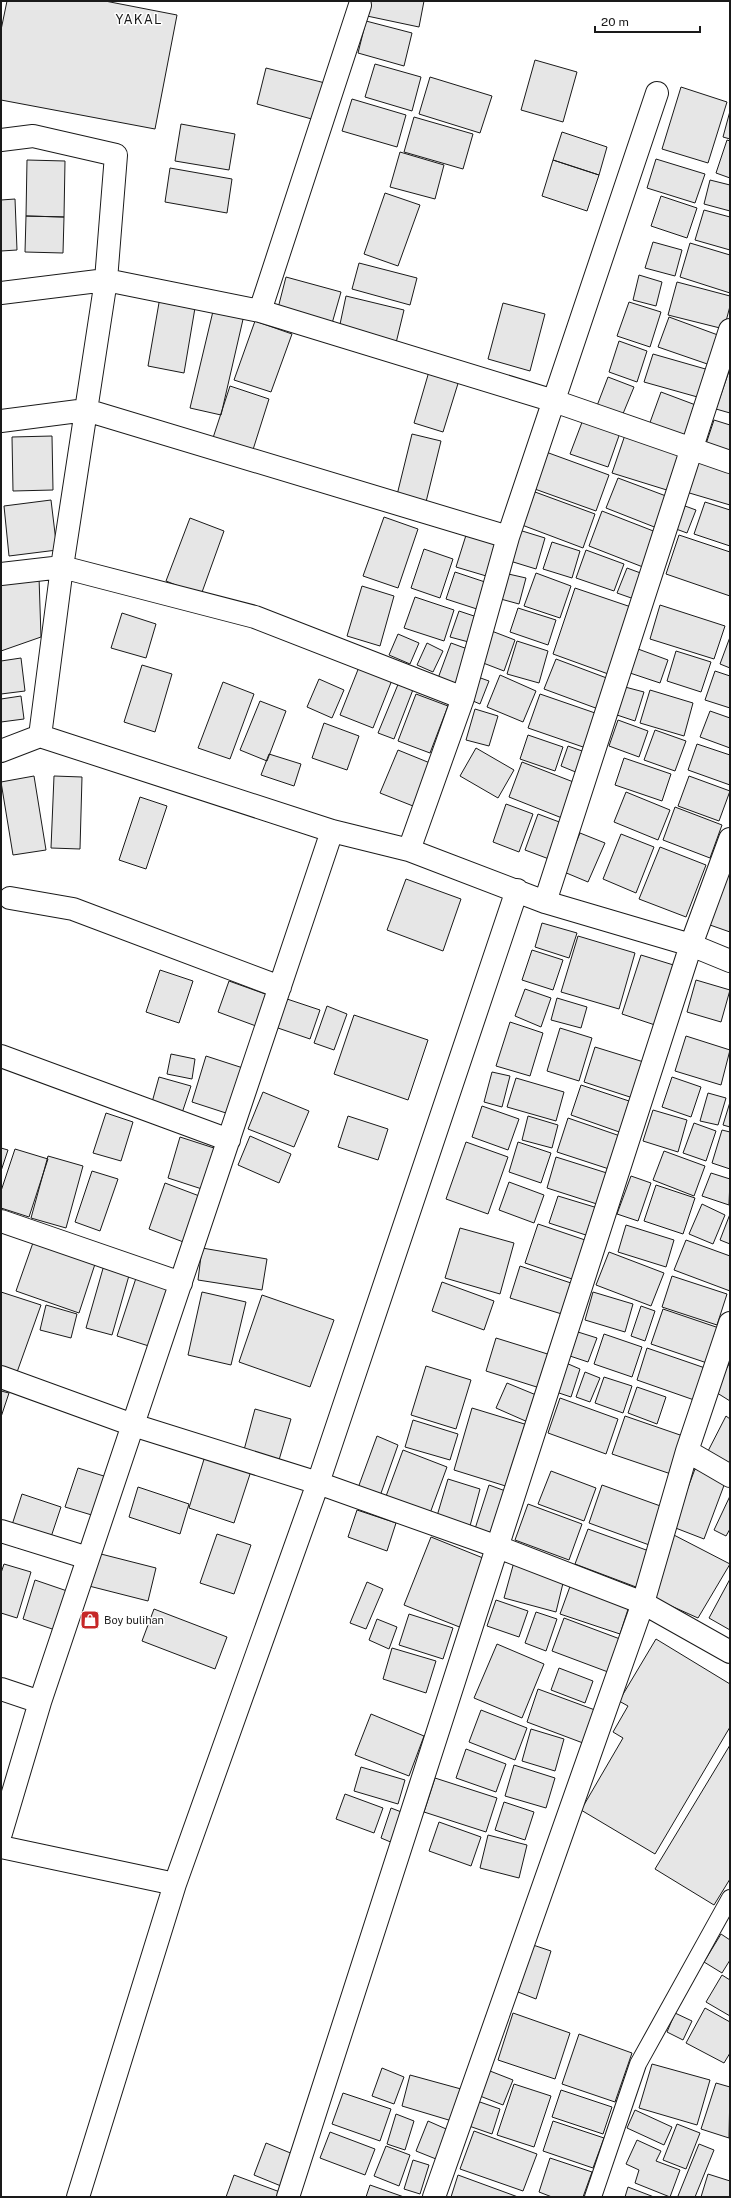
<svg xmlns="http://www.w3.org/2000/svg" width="731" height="2198" viewBox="0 0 731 2198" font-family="'Public Sans',sans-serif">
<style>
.building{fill:#e6e6e6;stroke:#1a1a1a}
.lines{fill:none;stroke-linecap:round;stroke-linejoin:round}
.lane-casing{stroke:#1a1a1a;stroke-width:18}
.street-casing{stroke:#1a1a1a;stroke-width:24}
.lane{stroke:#fff;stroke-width:16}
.street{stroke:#fff;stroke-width:22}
.labels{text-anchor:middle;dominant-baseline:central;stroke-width:3;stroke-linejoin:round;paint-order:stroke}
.poi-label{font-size:11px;fill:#1a1a1a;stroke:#fff;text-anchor:start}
.quarter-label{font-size:13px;letter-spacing:1px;fill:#1a1a1a;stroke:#fff}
</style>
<rect width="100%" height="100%" fill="#fff"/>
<!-- building -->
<path class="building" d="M7,1H105L177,15L155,129L1,100V30Z
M370,1H424L419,27L367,16Z
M366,21L412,33L404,66L358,53Z
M535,60L577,72L563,122L521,110Z
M375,64L421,77L412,111L365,97Z
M266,68L329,84L319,121L257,104Z
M430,77L492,96L480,133L419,114Z
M681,87L727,102L708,163L662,149Z
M352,99L406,115L397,147L342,131Z
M730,111V139L723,137Z
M414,117L473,134L463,169L404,152Z
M181,124L235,134L229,170L175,161Z
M562,132L607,147L599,175L553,160Z
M727,140L730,141V178L716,173Z
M400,152L444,165L435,199L390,187Z
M656,159L705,174L695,203L647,188Z
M27,160L65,161L64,217L26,216Z
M553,160L599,175L587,211L542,196Z
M170,168L232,179L227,213L165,202Z
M710,180L730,185V211L704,204Z
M385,193L420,205L398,266L364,254Z
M661,196L697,208L687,238L651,226Z
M15,199L17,250L1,251V200Z
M704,210L730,217V250L695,240Z
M26,216L64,217L63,253L25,252Z
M653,242L682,250L675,276L645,268Z
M690,243L730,255V293L680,277Z
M359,263L417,278L410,305L352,289Z
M639,275L662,282L656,306L633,300Z
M286,277L341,292L331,327L277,312Z
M677,282L730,296V306L724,329L668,315Z
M346,296L404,310L396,343L339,329Z
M160,297L196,302L184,373L148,366Z
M629,302L661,312L650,347L617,336Z
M503,303L545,314L530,371L488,359Z
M214,307L244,315L221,415L190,408Z
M669,317L726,338L716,367L658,347Z
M255,321L292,334L271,392L234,380Z
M619,341L647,351L637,382L609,372Z
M653,354L709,370L701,398L644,382Z
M430,368L460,377L443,432L414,423Z
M729,371L730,372V413L716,409Z
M608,377L634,387L620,421L595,411Z
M230,386L269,399L251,456L211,444Z
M661,392L701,407L688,443L648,428Z
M584,417L621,430L608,467L570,454Z
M714,420L730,425V455L705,447Z
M412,434L441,441L425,506L396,499Z
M625,435L682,453L670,491L612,473Z
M52,436L53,490L13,491L12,437Z
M546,452L609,475L596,511L532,488Z
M696,457L730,467V505L686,492Z
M618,478L674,499L662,530L606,508Z
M535,492L595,514L583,548L522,525Z
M51,500L57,550L9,556L4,506Z
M705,502L730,510V546L694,534Z
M685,506L696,510L687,533L676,529Z
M602,511L661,534L648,569L589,546Z
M384,517L418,529L398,588L363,576Z
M190,518L224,531L201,595L166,581Z
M519,530L545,538L536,569L510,561Z
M467,532L504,543L493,578L456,567Z
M679,535L730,552V596L666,574Z
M552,542L580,551L572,578L543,569Z
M424,549L453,559L440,598L411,588Z
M586,550L624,564L614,591L576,578Z
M627,568L646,575L637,600L617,593Z
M455,572L491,584L483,611L446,599Z
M504,573L526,578L519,604L497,598Z
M536,573L571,586L560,618L524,606Z
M39,577L41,637L1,651V582Z
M362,586L394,596L380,646L347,636Z
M575,588L634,608L611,675L553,654Z
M415,597L454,610L444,641L404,628Z
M660,605L725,626L714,659L650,639Z
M518,608L556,620L548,645L510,632Z
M459,611L483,619L476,644L450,637Z
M122,613L156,624L146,658L111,648Z
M489,630L515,640L504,671L478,661Z
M398,634L419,643L410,664L389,655Z
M730,637V668L720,664Z
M517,641L548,651L539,683L507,674Z
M427,643L443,651L433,672L417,665Z
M451,643L473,651L460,689L437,681Z
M638,649L668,660L660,683L630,673Z
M676,651L711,662L701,692L667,681Z
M21,658L25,691L1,694V661Z
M556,659L612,680L601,710L544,689Z
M361,662L394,675L373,728L340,715Z
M142,665L172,674L155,732L124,722Z
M715,671L730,676V708L705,700Z
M500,675L536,691L523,722L487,707Z
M475,676L489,681L480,704L466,698Z
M319,679L344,690L332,718L307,707Z
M223,682L254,694L230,759L198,748Z
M399,682L414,687L394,739L378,733Z
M625,687L644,692L635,721L617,715Z
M650,690L693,703L684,736L640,723Z
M416,694L448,706L430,753L398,741Z
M540,694L598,714L586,748L528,728Z
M21,696L24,719L1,722V699Z
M260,701L286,711L267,761L240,750Z
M475,709L498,716L489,746L466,740Z
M710,711L730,718V748L700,737Z
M618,720L648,731L639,757L609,746Z
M324,723L359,736L347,770L312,758Z
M655,730L686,741L675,771L644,760Z
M528,735L563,747L555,771L520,759Z
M697,744L730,755V785L688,770Z
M568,746L585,752L578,773L561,766Z
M476,748L514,770L498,798L460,776Z
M398,750L430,763L413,806L380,793Z
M269,754L301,764L294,786L261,775Z
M624,758L671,774L662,801L615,785Z
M522,762L576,783L562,818L509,797Z
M34,776L46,850L13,855L1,782Z
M54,776L82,777L80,849L51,848Z
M689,776L730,791L719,821L678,806Z
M626,792L670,810L658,840L614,822Z
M140,797L167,806L146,869L119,860Z
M506,804L533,814L519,852L493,842Z
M675,807L722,825L710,858L663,840Z
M538,814L562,823L549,859L525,850Z
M580,833L605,843L588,882L564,872Z
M621,834L654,847L636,893L603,879Z
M660,847L706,865L686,917L639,899Z
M728,875L730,876V932L710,925Z
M406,879L461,899L443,951L387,930Z
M542,923L577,933L569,958L535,947Z
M578,936L635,953L619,1009L561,992Z
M532,950L563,960L553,990L522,980Z
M641,955L680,967L661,1027L622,1014Z
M160,970L193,981L179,1023L146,1012Z
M696,980L730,990L721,1022L687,1012Z
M229,981L268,995L256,1026L218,1012Z
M525,989L551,998L541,1027L515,1016Z
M284,998L320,1010L310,1039L275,1027Z
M557,998L587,1007L581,1028L551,1020Z
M327,1006L347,1014L334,1050L314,1043Z
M354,1015L428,1040L408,1100L334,1074Z
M510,1022L543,1033L530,1076L496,1066Z
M560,1028L592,1038L579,1081L547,1071Z
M686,1036L730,1050L721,1085L675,1071Z
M595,1047L647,1063L636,1099L584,1082Z
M171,1054L195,1059L192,1079L167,1074Z
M206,1056L243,1068L229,1114L192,1102Z
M492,1072L510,1076L502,1107L484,1102Z
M159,1077L191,1086L181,1116L151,1106Z
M672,1077L701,1087L691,1117L662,1107Z
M516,1078L564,1092L556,1121L507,1107Z
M581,1085L635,1103L625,1134L571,1115Z
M263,1092L309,1111L294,1147L248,1129Z
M708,1093L726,1098L718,1125L700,1121Z
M730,1102V1127L723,1125Z
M482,1106L519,1119L508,1150L472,1137Z
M653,1110L687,1120L678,1152L643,1141Z
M106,1113L133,1122L121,1161L93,1153Z
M348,1116L388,1129L378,1160L338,1147Z
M528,1116L558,1125L552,1148L522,1140Z
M568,1118L623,1137L612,1170L557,1152Z
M694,1123L716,1131L706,1161L683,1153Z
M722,1130L730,1132V1169L712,1163Z
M250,1136L291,1154L279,1183L238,1165Z
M180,1137L217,1149L205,1190L168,1178Z
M466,1142L508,1157L488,1214L446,1199Z
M518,1142L551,1153L541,1183L509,1172Z
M1,1148L8,1150L1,1171Z
M15,1149L48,1159L29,1217L1,1208V1191Z
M664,1151L705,1166L694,1196L653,1180Z
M48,1156L83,1166L66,1228L31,1218Z
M556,1157L610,1174L600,1205L547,1188Z
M92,1171L118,1179L100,1231L75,1222Z
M711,1173L730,1179L729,1205L702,1196Z
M631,1176L651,1183L638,1221L617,1214Z
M509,1182L544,1195L534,1223L499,1210Z
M165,1183L202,1197L186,1243L149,1229Z
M656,1185L695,1198L683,1234L644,1221Z
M558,1196L601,1209L592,1237L549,1223Z
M702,1204L725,1215L713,1244L689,1234Z
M730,1214V1244L720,1240Z
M538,1224L591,1242L578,1281L525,1263Z
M626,1225L674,1240L666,1267L618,1252Z
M460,1228L514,1243L500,1294L445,1278Z
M35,1237L97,1258L79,1313L16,1291Z
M686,1240L730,1256V1291L674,1270Z
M202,1248L267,1259L262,1290L198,1280Z
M609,1252L664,1273L651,1306L596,1285Z
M104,1265L130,1272L112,1335L86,1328Z
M520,1266L574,1284L565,1315L510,1298Z
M137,1275L172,1286L152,1347L117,1336Z
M672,1276L727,1294L717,1325L662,1307Z
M442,1282L494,1301L484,1330L432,1311Z
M1,1292L41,1305L16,1375L1,1370Z
M202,1292L246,1302L231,1365L188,1355Z
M593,1292L633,1304L625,1332L585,1320Z
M262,1295L334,1320L310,1387L239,1362Z
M46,1305L77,1314L71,1338L40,1330Z
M641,1306L655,1311L645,1341L631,1336Z
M663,1309L722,1329L710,1364L651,1344Z
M578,1332L597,1338L588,1362L570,1356Z
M604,1334L642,1347L632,1377L594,1364Z
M496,1338L554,1356L543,1389L486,1371Z
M647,1348L708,1369L697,1401L637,1380Z
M566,1363L580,1369L571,1397L556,1392Z
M729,1364H730V1401L714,1391Z
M426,1366L471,1380L456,1429L411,1415Z
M585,1372L600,1378L590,1402L576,1397Z
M604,1377L632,1386L623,1413L595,1403Z
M507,1383L541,1397L530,1423L496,1408Z
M637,1387L666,1397L657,1424L628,1413Z
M1,1391L9,1393L1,1417Z
M560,1398L618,1419L606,1454L548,1433Z
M472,1408L531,1426L512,1488L454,1470Z
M255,1409L291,1419L279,1460L244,1450Z
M625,1416L683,1436L671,1474L612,1454Z
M726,1416L730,1419V1468L706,1455Z
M413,1420L458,1434L450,1460L405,1447Z
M377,1436L398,1445L380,1496L358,1488Z
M403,1450L447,1467L429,1516L385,1499Z
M205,1456L251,1471L234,1523L189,1508Z
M78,1468L107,1477L95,1516L65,1507Z
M695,1469L726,1480L704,1539L673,1527Z
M551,1471L596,1488L584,1521L538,1504Z
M448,1479L480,1489L470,1526L437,1516Z
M489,1485L511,1493L496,1539L474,1532Z
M602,1485L666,1508L652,1546L589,1523Z
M138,1487L189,1504L180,1534L129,1517Z
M22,1494L61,1507L50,1540L11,1528Z
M730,1496V1529L726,1536L714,1530Z
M528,1504L582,1524L569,1560L515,1540Z
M357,1510L396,1523L387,1551L348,1537Z
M588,1529L649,1551L636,1587L575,1564Z
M670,1533L730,1564L698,1618L651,1597Z
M217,1534L251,1545L234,1594L200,1583Z
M431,1537L488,1560L462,1628L404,1605Z
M97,1553L156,1568L148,1601L89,1586Z
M514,1562L565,1575L556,1612L504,1598Z
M4,1564L31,1572L17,1618L1,1613V1573Z
M730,1579V1630L709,1618Z
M35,1580L73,1593L61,1632L23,1619Z
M572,1581L631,1600L620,1634L560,1614Z
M367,1582L383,1589L366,1629L350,1623Z
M496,1600L528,1611L519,1637L487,1626Z
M154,1609L227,1637L215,1669L142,1641Z
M536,1612L557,1619L546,1651L525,1643Z
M409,1614L453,1628L443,1659L399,1645Z
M564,1618L620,1639L608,1672L552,1651Z
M377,1619L397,1627L389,1649L369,1640Z
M656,1639L730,1684V1727L655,1854L581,1810L623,1738L613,1732L628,1706L619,1701Z
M497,1644L544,1664L522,1718L474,1698Z
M392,1648L436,1661L426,1693L383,1679Z
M559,1668L593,1681L585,1703L551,1690Z
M538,1689L595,1710L583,1743L527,1722Z
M481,1710L527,1728L515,1760L469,1742Z
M371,1714L424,1736L409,1776L355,1755Z
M531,1729L564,1739L555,1771L522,1761Z
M730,1745V1879L714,1905L655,1869Z
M466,1749L506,1764L496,1792L456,1778Z
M514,1765L555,1778L546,1808L505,1796Z
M361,1767L405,1780L398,1804L354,1791Z
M435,1778L497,1798L486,1832L424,1812Z
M345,1794L383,1808L374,1833L336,1819Z
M504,1802L534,1812L525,1840L495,1830Z
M391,1808L404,1813L393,1843L381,1838Z
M439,1822L481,1837L471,1866L429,1851Z
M488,1835L527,1845L519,1878L480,1868Z
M721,1934L730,1940V1960L722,1973L704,1962Z
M533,1945L551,1951L536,1999L518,1992Z
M722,1975L730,1980V2016L706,2002Z
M705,2008L730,2022V2053L724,2063L686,2043Z
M513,2013L570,2033L555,2079L498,2060Z
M675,2013L692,2021L683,2040L667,2032Z
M579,2034L632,2053L615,2102L562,2084Z
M652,2064L710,2080L697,2125L639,2108Z
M382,2068L404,2077L394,2104L372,2096Z
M490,2071L513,2080L503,2105L480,2096Z
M410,2075L461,2089L452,2121L402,2106Z
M716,2083L730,2087L729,2138L701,2129Z
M514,2084L551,2096L534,2147L497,2135Z
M561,2090L612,2107L603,2134L552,2117Z
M343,2093L391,2109L380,2141L332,2124Z
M477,2101L500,2109L492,2134L469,2126Z
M635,2110L672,2127L664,2145L627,2128Z
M396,2114L414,2121L405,2150L387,2144Z
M428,2121L453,2132L441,2161L416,2151Z
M553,2121L604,2138L593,2168L543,2151Z
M677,2124L700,2133L686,2169L663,2160Z
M474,2131L537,2154L523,2191L460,2169Z
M330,2132L375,2149L365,2175L320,2158Z
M637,2140L661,2151L656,2161L680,2170L670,2197L635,2183L639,2170L626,2164Z
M266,2143L293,2154L281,2186L254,2175Z
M699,2144L714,2150L695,2197H680L678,2196Z
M386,2146L410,2155L399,2186L374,2176Z
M550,2158L592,2172L583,2197H552L539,2192Z
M413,2160L429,2165L420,2194L404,2189Z
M708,2174L730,2181V2197H701Z
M234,2175L280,2192L278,2197H226Z
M458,2175L518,2197H451Z
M370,2185L404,2197H366Z
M628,2187L654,2197H625Z"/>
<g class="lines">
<!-- lane casing -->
<g class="lane-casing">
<path id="lane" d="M593,2197L638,2064L730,1898"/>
</g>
<!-- street casing -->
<g class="street-casing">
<path id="street" d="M1,140L33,136L116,155L106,280L62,567L40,736
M1,293L106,280L260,311L554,401L730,462
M260,311L360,5
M1,421L86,410L508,537
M1,574L62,567L255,617L463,698
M1,751L40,736L332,831L409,850L545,902L691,945L730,961
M409,850L463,698L508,537L657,93
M10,898L73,909L280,987
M545,902L730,330
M1,1056L229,1140
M1,1221L181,1283
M1,1377L133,1425L318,1483L498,1547L643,1603L730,1652
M687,1451L730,1476
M1,1531L88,1558
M1,1689L40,1702
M1,1833L40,1702L332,831
M1,1847L175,1884
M78,2197L175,1884L318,1483L517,890
M288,2197L691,945L730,839
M434,2197L643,1603L687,1451L730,1323"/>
</g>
<!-- lane -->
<use href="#lane" class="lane"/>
<!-- street -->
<use href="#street" class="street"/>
</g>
<!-- icons -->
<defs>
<g id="shop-square" transform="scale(1)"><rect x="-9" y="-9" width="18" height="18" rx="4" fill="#c62828" stroke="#fff"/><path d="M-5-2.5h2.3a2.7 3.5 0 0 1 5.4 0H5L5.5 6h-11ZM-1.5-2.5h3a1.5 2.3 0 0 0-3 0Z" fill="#fff"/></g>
</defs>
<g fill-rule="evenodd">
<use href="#shop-square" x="90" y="1620"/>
</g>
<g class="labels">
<!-- poi labels -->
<g class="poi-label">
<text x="104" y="1620">Boy bulihan</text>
</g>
<!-- quarter labels -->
<g class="quarter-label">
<text x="139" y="19">YAKAL</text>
</g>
</g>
<!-- border -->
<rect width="731" height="2198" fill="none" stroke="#1a1a1a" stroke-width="4"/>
<!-- scale -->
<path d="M595 26v6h105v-6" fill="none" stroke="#1a1a1a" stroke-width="2"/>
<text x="601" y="26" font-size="12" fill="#1a1a1a" stroke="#ffffff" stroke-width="3" paint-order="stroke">20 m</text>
</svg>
